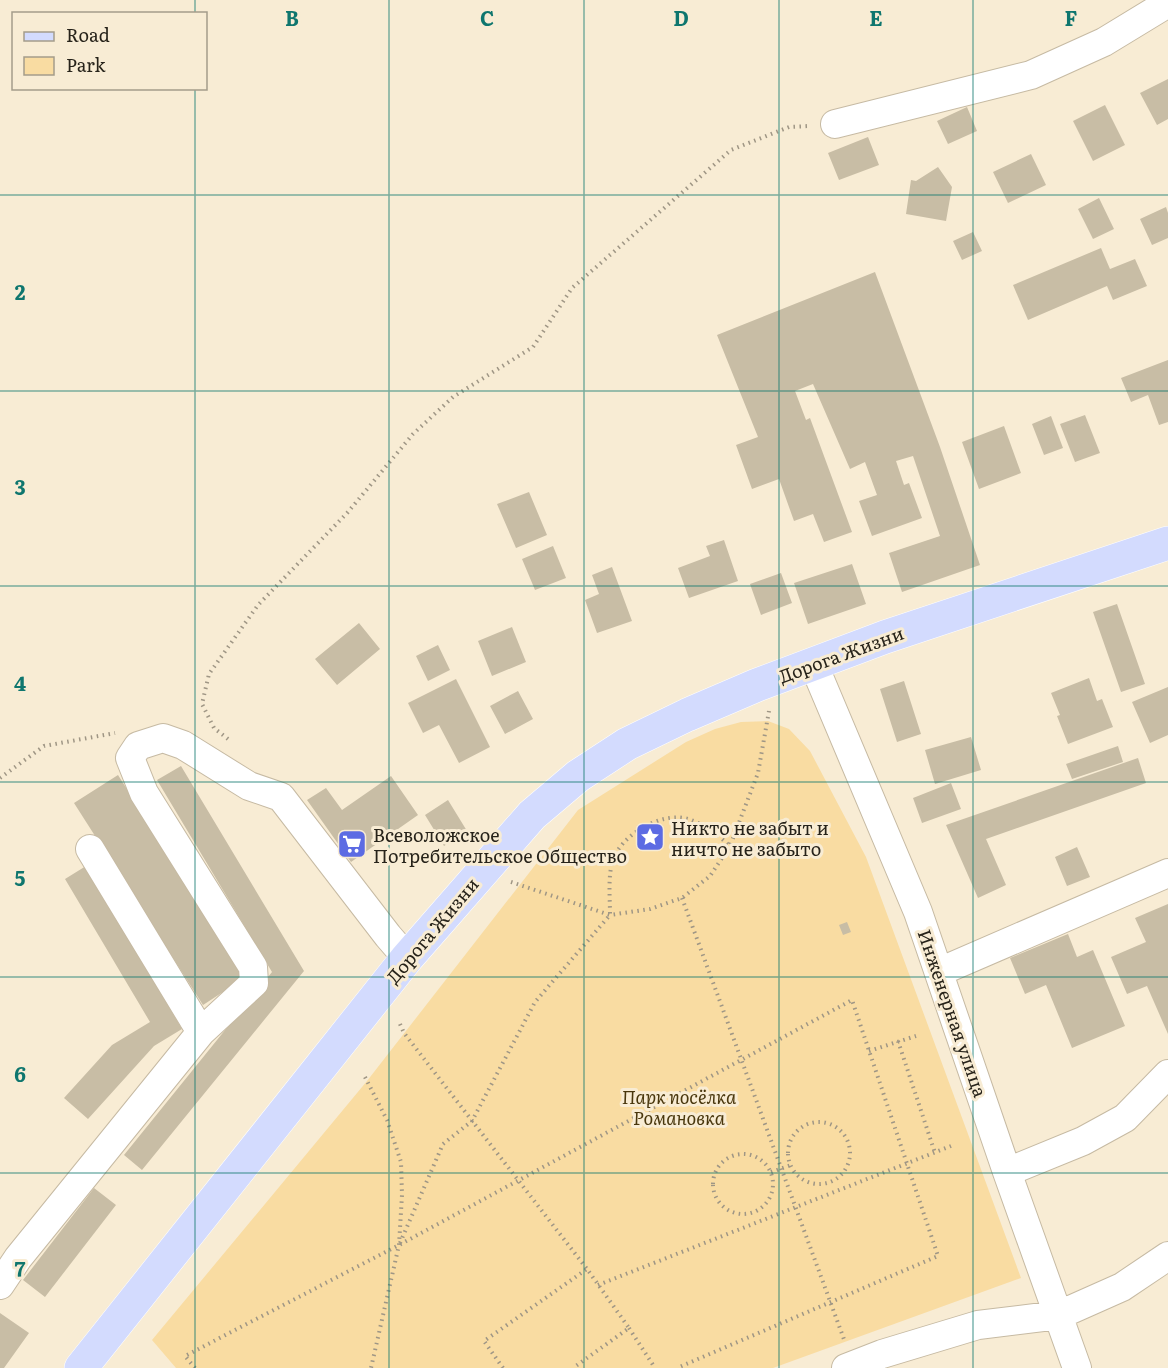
<svg xmlns="http://www.w3.org/2000/svg" width="1168" height="1368" viewBox="0 0 1168 1368" font-family="Literata,serif">
<style>
.green{fill:#f9dca2}
.building{fill:#c8bda5}
.lines{fill:none;stroke-linecap:round;stroke-linejoin:round}
.minor-casing{stroke:#c6baa3;stroke-width:30}
.major-casing{stroke:#fff;stroke-width:34}
.path{stroke:#9f9685;stroke-width:4;stroke-dasharray:1.5 4.5;stroke-linecap:butt}
.minor{stroke:#fff;stroke-width:28}
.major{stroke:#d3dbfe;stroke-width:33}
.grid{fill:none;stroke:#0f766e;stroke-width:1.5;stroke-opacity:0.55}
.labels{text-anchor:middle;dominant-baseline:central;stroke-width:6;stroke-linejoin:round;paint-order:stroke}
.street-label{font-size:18px;fill:#27231a;stroke:#f8ecd4}
.poi-label{font-size:18px;fill:#27231a;stroke:#f8ecd4;text-anchor:start}
.park-label{font-size:18px;font-style:italic;fill:#49370d;stroke:#f8ecd4}
.grid-label{font-size:20px;text-anchor:middle;font-weight:bold;fill:#0f766e;stroke:#f8ecd4;stroke-width:6;stroke-linejoin:round;paint-order:stroke}
</style>
<rect width="100%" height="100%" fill="#f8ecd4"/>
<!-- green -->
<path class="green" d="M768,721L789,729L810,751L866,857L1021,1278L773,1368H176L152,1340L367,1081L578,810L686,742L715,729L741,722Z"/>
<!-- building -->
<path class="building" d="M1168,79V119L1157,125L1140,93Z
M1105,105L1125,145L1093,161L1073,121Z
M967,107L977,131L948,144L937,121Z
M868,137L879,165L839,180L828,153Z
M1031,154L1046,185L1008,203L993,172Z
M938,167L952,187L946,221L906,214L911,180L916,181Z
M1099,198L1114,229L1093,239L1078,209Z
M1166,207L1168,213V238L1152,245L1140,219Z
M973,232L982,251L962,260L953,241Z
M1101,248L1110,269L1135,259L1147,286L1113,300L1107,286L1028,320L1013,285Z
M875,272L940,447L980,565L902,592L889,553L940,536L913,456L896,461L904,485L909,483L922,518L872,536L859,501L877,495L865,462L850,469L813,384L795,391L806,420L810,418L852,532L824,542L813,514L794,521L779,479L752,489L736,445L758,437L717,335Z
M1168,360V422L1159,425L1148,395L1131,402L1121,378Z
M1085,415L1100,453L1075,462L1060,424Z
M1051,416L1063,448L1044,455L1032,424Z
M1004,426L1021,473L979,489L962,442Z
M529,492L547,535L516,548L497,504Z
M724,540L738,581L689,598L678,568L710,556L706,546Z
M553,546L566,578L535,590L522,559Z
M852,564L866,604L808,624L794,583Z
M612,567L632,621L597,633L585,600L599,594L592,575Z
M781,573L792,603L761,615L750,584Z
M1117,604L1145,684L1121,692L1093,612Z
M359,623L380,649L337,685L315,659Z
M512,627L526,662L492,676L478,641Z
M438,645L450,670L428,681L416,656Z
M1089,678L1097,701L1102,699L1113,727L1068,744L1057,716L1060,715L1051,693Z
M456,679L490,747L459,763L439,725L423,733L408,703Z
M904,681L921,734L897,742L880,689Z
M1168,687V735L1150,743L1132,702Z
M518,691L533,719L505,734L490,706Z
M971,737L981,770L935,784L925,750Z
M1118,746L1123,762L1072,779L1066,764Z
M1138,758L1146,783L986,839L1006,885L978,898L946,825Z
M181,766L304,971L142,1170L124,1155L272,972L157,780Z
M118,775L246,977L203,1005L74,803Z
M391,776L418,815L351,862L307,800L326,788L342,810Z
M951,783L961,809L922,823L913,798Z
M448,800L467,831L444,846L425,815Z
M1077,847L1090,877L1067,886L1055,857Z
M86,866L182,1029L154,1046L88,1119L64,1098L112,1045L150,1022L65,879Z
M1168,904V1034L1147,986L1127,994L1111,957L1146,942L1135,918Z
M847,922L851,932L843,935L839,925Z
M1068,934L1077,957L1093,950L1125,1026L1072,1048L1046,985L1025,994L1010,958Z
M94,1188L116,1205L45,1297L23,1280Z
M0,1313L29,1333L4,1368H0Z"/>
<g class="lines">
<!-- minor casing -->
<g class="minor-casing">
<path id="minor" d="M835,124L1031,75L1104,42L1168,3
M813,663L918,912L1007,1172L1077,1368
M90,849L201,1032
M939,972L1168,873
M1007,1172L1083,1141L1125,1118L1168,1074
M0,1285L18,1258L201,1032L254,983L253,967L144,793L130,758L138,746L163,738L183,745L249,786L281,797L388,936L407,958
M846,1368L882,1354L978,1325L1059,1315L1122,1287L1168,1256"/>
</g>
<!-- major casing -->
<g class="major-casing">
<path id="major" d="M81,1368L407,958L532,815L578,776L627,744L687,715L757,685L885,637L1168,543"/>
</g>
<!-- path -->
<path class="path" d="M228,739L214,728L202,704L209,674L258,605L348,512L413,434L453,397L533,347L572,288L731,150L789,127L809,126
M0,778L44,746L115,733
M511,882L610,915L650,909L682,898L710,876L730,846L758,773L769,711
M682,898L845,1342
M400,1024L404,1033L587,1269
M898,1041L935,1153
M869,1051L916,1036
M365,1077L387,1120L401,1162L402,1195L399,1245L371,1368
M788 1153a31 31 0 1 1 62 0a31 31 0 1 1-62 0Z
M713 1184a30 30 0 1 1 60 0a30 30 0 1 1-60 0Z
M771,1172L791,1165
M400,1243L443,1144L472,1121L535,1002L610,915C610,898 608,879 612,863C619,835 664,809 691,820C707,826 718,835 730,846
M598,1285L951,1146
M629,1328L655,1368
M195,1368L185,1356L399,1245L852,1000L938,1256L677,1368
M503,1368L484,1341L587,1269L629,1328L573,1368"/>
<!-- minor -->
<use href="#minor" class="minor"/>
<!-- major -->
<use href="#major" class="major"/>
</g>
<!-- grid -->
<path class="grid" d="M195,0V14M389,0V1368M584,0V1368M779,0V1368M973,0V1368M195,88V1368M0,195H1168M0,391H1168M0,586H1168M0,782H1168M0,977H1168M0,1173H1168"/>
<!-- icons -->
<defs>
<g id="sight-square" transform="scale(1.5)"><rect x="-9" y="-9" width="18" height="18" rx="4" fill="#5c6be3" stroke="#f8ecd4"/><path d="M0-6L1.8-2.2L6-1.7L2.9 1.2L3.7 5.4L0 3.3L-3.7 5.4L-2.9 1.2L-6-1.7L-1.8-2.2Z" fill="#fff"/></g>
<g id="supermarket-square" transform="scale(1.5)"><rect x="-9" y="-9" width="18" height="18" rx="4" fill="#5c6be3" stroke="#f8ecd4"/><path d="M-6-5.5h2.5l.6 2H6L4.5 2H-2.5L-4.4-4H-6ZM-1.5 3.2a1.3 1.3 0 1 0 .1 0ZM3 3.2a1.3 1.3 0 1 0 .1 0Z" fill="#fff"/></g>
</defs>
<g fill-rule="evenodd">
<use href="#sight-square" x="650" y="837"/>
<use href="#supermarket-square" x="352" y="844"/>
</g>
<g class="labels">
<!-- street labels -->
<g class="street-label">
<text transform="translate(841 654) rotate(-20)">Дорога Жизни</text>
<text transform="translate(432 930) rotate(-50)">Дорога Жизни</text>
<text transform="translate(953 1013) rotate(71)">Инженерная улица</text>
</g>
<!-- poi labels -->
<g class="poi-label">
<text x="671" y="827">Никто не забыт и<tspan x="671" dy="21">ничто не забыто</tspan></text>
<text x="373" y="834">Всеволожское<tspan x="373" dy="21">Потребительское Общество</tspan></text>
</g>
<!-- park labels -->
<g class="park-label">
<text x="679" y="1096">Парк посёлка<tspan x="679" dy="21">Романовка</tspan></text>
</g>
</g>
<g class="grid-label">
<text x="292" y="26">B</text>
<text x="487" y="26">C</text>
<text x="681" y="26">D</text>
<text x="876" y="26">E</text>
<text x="1071" y="26">F</text>
<text x="20" y="300">2</text>
<text x="20" y="495">3</text>
<text x="20" y="691">4</text>
<text x="20" y="886">5</text>
<text x="20" y="1082">6</text>
<text x="20" y="1277">7</text>
</g>
<!-- legend -->
<rect x="12" y="12" width="195" height="78" fill="#f8ecd4" stroke="#a49c8a" stroke-width="1.5"/>
<rect x="24" y="32" width="30" height="9" fill="#d3dbfe" stroke="#a49c8a" stroke-width="1.5"/>
<text x="66" y="42" font-size="18" fill="#27231a">Road</text>
<rect x="24" y="57" width="30" height="18" fill="#f9dca2" stroke="#a49c8a" stroke-width="1.5"/>
<text x="66" y="72" font-size="18" fill="#27231a">Park</text>
</svg>
